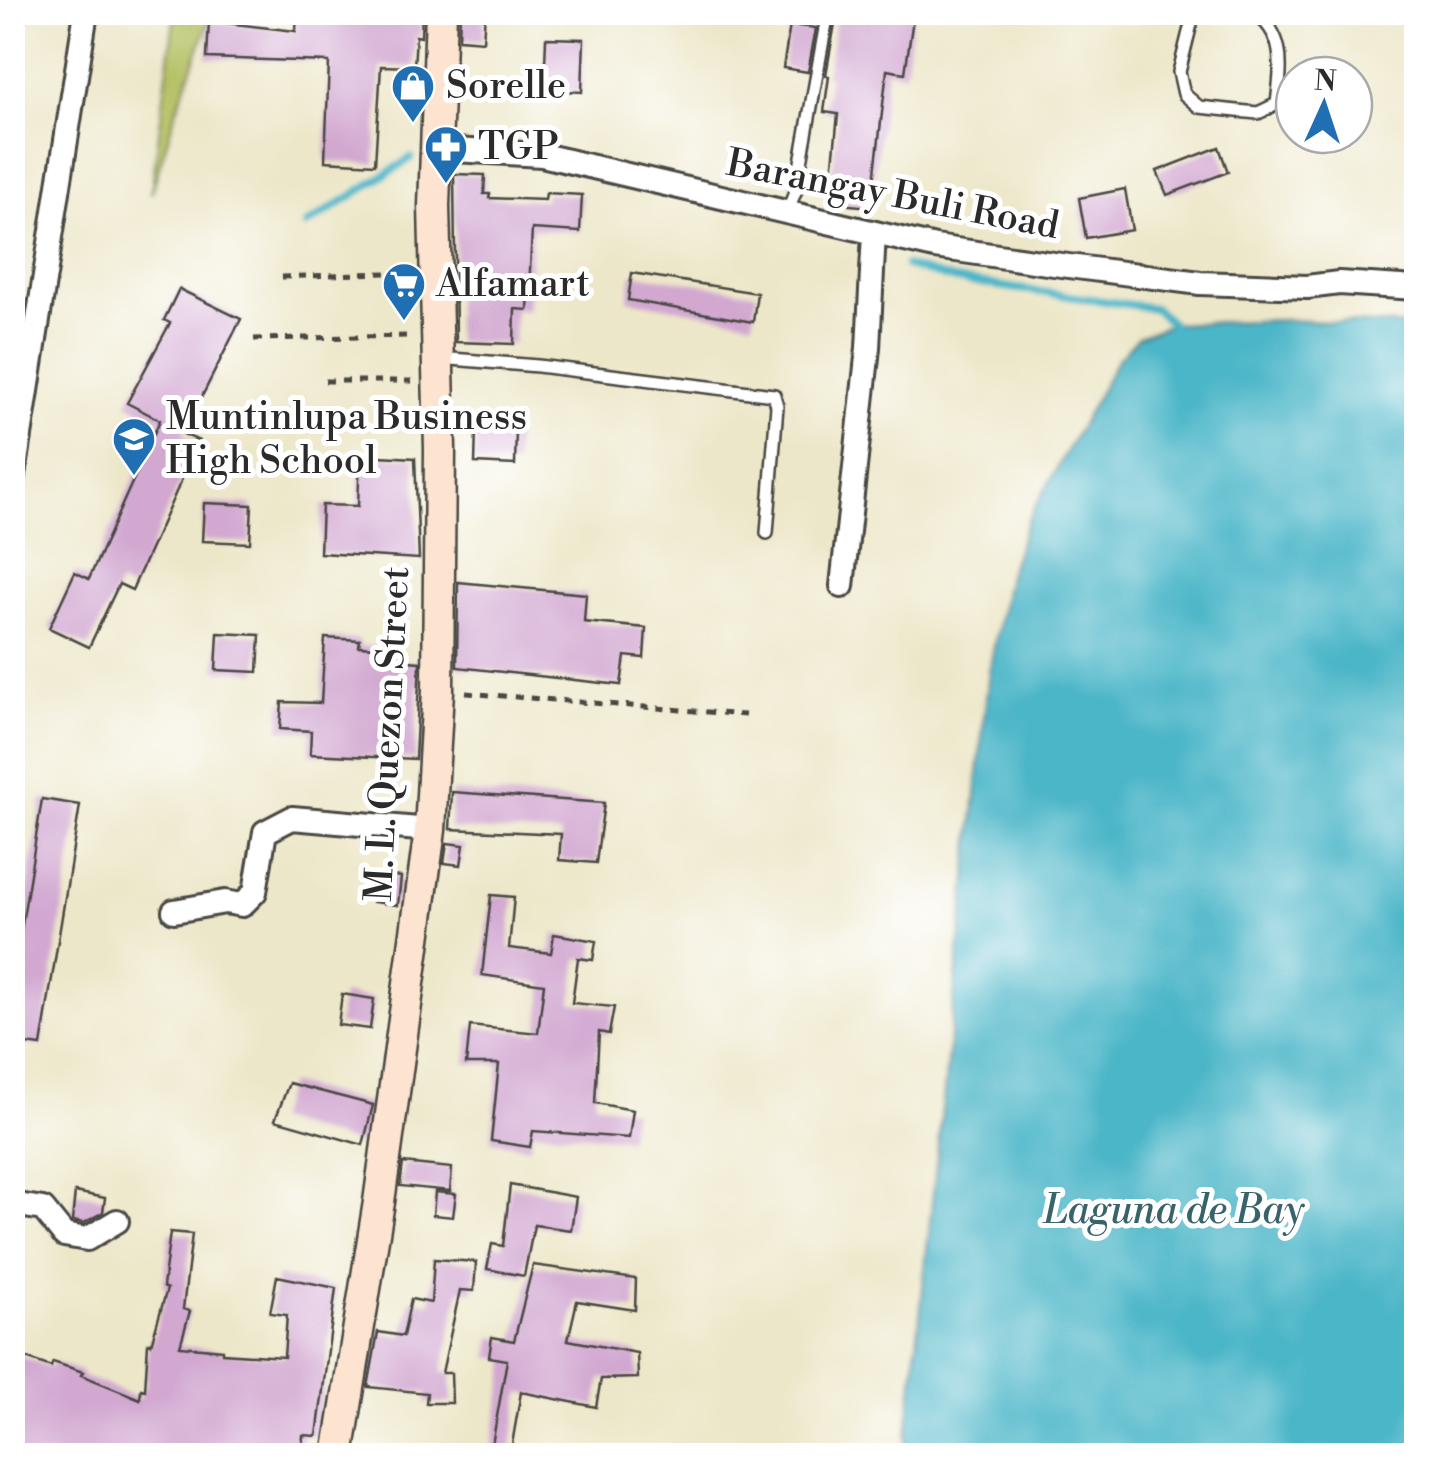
<svg xmlns="http://www.w3.org/2000/svg" width="1429" height="1468" viewBox="0 0 1429 1468" font-family="'Libre Bodoni',serif">
<style>
.green{fill:#b4c062;stroke:#707646;stroke-width:2.5}
.water{fill:#4bb6c8;stroke:#3b707a;stroke-width:2.5}
.lines{fill:none;stroke-linecap:round;stroke-linejoin:round}
.stream{stroke:#4bb6c8;stroke-width:8}
.building{fill:#d2a8d1}
.service-casing{stroke:#484743;stroke-width:16}
.minor-casing{stroke:#484743;stroke-width:28}
.secondary-casing{stroke:#484743;stroke-width:35}
.path{stroke:#484743;stroke-width:5;stroke-dasharray:8 8;stroke-linecap:butt}
.service{stroke:#fff;stroke-width:11}
.minor{stroke:#fff;stroke-width:22}
.secondary{stroke:#fde4d0;stroke-width:30}
.labels{text-anchor:middle;dominant-baseline:central;stroke-width:10;stroke-linejoin:round;paint-order:stroke}
.poi-label{font-size:38px;fill:#2b2b2b;stroke:#fff;text-anchor:start}
.street-label{font-size:38px;fill:#2b2b2b;stroke:#fff}
.water-label{font-size:40px;font-style:italic;fill:#38636a;stroke:#fff}
</style>
<rect width="100%" height="100%" fill="#fff"/>
<filter id="ink" filterUnits="userSpaceOnUse"><feTurbulence type="fractalNoise" baseFrequency=".01" numOctaves="2"/><feDisplacementMap in="SourceGraphic" scale="20" xChannelSelector="R" yChannelSelector="G"/><feConvolveMatrix kernelMatrix="1 2 1 2 8 2 1 2 1" color-interpolation-filters="sRGB"/></filter>
<filter id="wash" filterUnits="userSpaceOnUse"><feTurbulence type="fractalNoise" baseFrequency=".0048" numOctaves="4" result="noise"/><feDisplacementMap in="SourceGraphic" scale="40" xChannelSelector="R" yChannelSelector="G"/><feGaussianBlur stdDeviation="2.25" result="paint"/><feColorMatrix in="noise" values="0 0 0 0 0 0 0 0 0 0 0 0 0 0 0 0 0 1.4 0 .05"/><feComposite in="paint" operator="in"/></filter>
<g filter="url(#wash)">
<rect width="100%" height="100%" fill="#ede7c9"/>
<!-- green -->
<path class="green" d="M175,13H212L176,111L151,194Z"/>
<!-- water -->
<path class="water" d="M1285,320L1416,326V1455H905L989,672L1008,575L1027,522L1117,360L1138,337L1171,324Z"/>
<g class="lines">
<!-- stream -->
<path class="stream" d="M306,225L411,158
M906,266L955,280L1154,308L1172,324"/>
</g>
<g id="blocks">
<!-- building -->
<path class="building" d="M297,12H422L421,37L416,36L414,67L381,66L375,164L325,161L329,62L207,58L209,21L296,31Z
M460,12H485L483,41L459,39Z
M837,12H914L905,73L887,70L871,207L829,203L838,114L824,112L829,76L826,75Z
M790,25L816,28L808,72L783,68Z
M546,38L584,39L582,92L544,90Z
M1219,147L1228,172L1167,195L1157,171Z
M454,174L485,175L484,194H490L489,198L545,200L546,193L582,195L580,232L532,229L528,310L515,309L514,344L456,342Z
M1125,189L1132,230L1086,238L1079,198Z
M632,273L757,293L753,322L628,300Z
M179,289L241,319L183,434L199,441L132,590L119,584L89,647L49,628L75,572L89,579L160,420L127,403L170,323L164,320Z
M476,428L516,430L515,465L475,463Z
M360,455L415,458L419,559L320,553L322,505L358,506Z
M204,503L252,505L250,543L202,541Z
M458,582L586,594L584,622L646,628L644,658L625,656L621,685L457,667Z
M218,633L260,635L258,672L216,670Z
M325,638L360,640L359,646L394,648V660L420,662L415,759L310,754L311,731L280,729L282,702L321,703Z
M452,792L604,803L596,863L559,860L561,834L450,829Z
M42,799L80,805L41,1046L12,1042V987Z
M447,843L464,845L461,865L444,863Z
M376,874L401,877L398,905L373,902Z
M491,895L514,897L509,948L551,953L554,934L596,941L593,960L578,958L572,1003L614,1007L609,1034L599,1032L595,1103L633,1110L629,1138L533,1131L530,1147L491,1141L499,1064H466L470,1026L538,1033L544,984L482,975Z
M342,994L374,999L370,1029L338,1025Z
M289,1083L373,1105L363,1145L275,1120Z
M403,1163L452,1168L450,1191L400,1186Z
M510,1185L576,1197L571,1230L534,1225L524,1276L487,1269L492,1244L503,1246Z
M75,1192L105,1198L103,1212L84,1223L72,1221Z
M435,1192L456,1194L453,1217L433,1215Z
M170,1232L192,1234L183,1309L190,1311L180,1346L222,1350V1353L284,1357L287,1315L270,1313L277,1276L336,1288L317,1436L303,1435L302,1456H12V1353L51,1367L53,1362L83,1372L81,1375L140,1399L141,1389L145,1390L148,1343L151,1344L167,1289L163,1287Z
M434,1259L476,1262L474,1291L460,1290L442,1373H451L452,1403H426L427,1393L368,1387L378,1332L403,1336L411,1299L431,1303Z
M533,1265L636,1279L635,1310L577,1301L568,1340L637,1353L638,1378L601,1379L596,1407L521,1392L510,1456H490L507,1360L489,1357L492,1337L514,1341Z"/>
</g>
</g>
<g filter="url(#ink)">
<use href="#blocks" fill-opacity="0" stroke="#484743" stroke-width="2.5"/>
<g class="lines">
<!-- service casing -->
<g class="service-casing">
<path id="service" d="M1194,12L1179,72L1184,94L1199,107L1237,111L1258,113L1277,104C1281,68 1287,34 1253,12
M787,212L796,190L828,12
M439,358L538,366L774,395L777,406L767,533"/>
</g>
<!-- minor casing -->
<g class="minor-casing">
<path id="minor" d="M435,149L542,155L935,247L1061,265L1200,283L1307,287L1339,283L1416,288
M12,487L86,12
M842,586L868,348L874,233
M174,911L225,902L242,905L255,892L265,832L292,818L430,830
M12,1204L43,1209L64,1235L87,1239L117,1221"/>
</g>
<!-- secondary casing -->
<g class="secondary-casing">
<path id="secondary" d="M338,1456L379,1202L430,830L438,691L440,449L434,206L441,12"/>
</g>
<!-- path -->
<path class="path" d="M282,277L409,272
M254,339L411,336
M325,381H412
M466,693L745,715"/>
<!-- service -->
<use href="#service" class="service"/>
<!-- minor -->
<use href="#minor" class="minor"/>
<!-- secondary -->
<use href="#secondary" class="secondary"/>
</g>
</g>
<!-- icons -->
<defs>
<g id="shop-pin" transform="scale(2.25)"><path d="M0 17L-7.5 6A9.5 9.5 0 1 1 7.5 6Z" fill="#1f6fb2" stroke="#fff"/><path d="M-5-2.5h2.3a2.7 3.5 0 0 1 5.4 0H5L5.5 6h-11ZM-1.5-2.5h3a1.5 2.3 0 0 0-3 0Z" fill="#fff"/></g>
<g id="pharmacy-pin" transform="scale(2.25)"><path d="M0 17L-7.5 6A9.5 9.5 0 1 1 7.5 6Z" fill="#1f6fb2" stroke="#fff"/><path d="M-2-6h4v4h4v4h-4v4h-4v-4h-4v-4h4Z" fill="#fff"/></g>
<g id="supermarket-pin" transform="scale(2.25)"><path d="M0 17L-7.5 6A9.5 9.5 0 1 1 7.5 6Z" fill="#1f6fb2" stroke="#fff"/><path d="M-6-5.5h2.5l.6 2H6L4.5 2H-2.5L-4.4-4H-6ZM-1.5 3.2a1.3 1.3 0 1 0 .1 0ZM3 3.2a1.3 1.3 0 1 0 .1 0Z" fill="#fff"/></g>
<g id="school-pin" transform="scale(2.25)"><path d="M0 17L-7.5 6A9.5 9.5 0 1 1 7.5 6Z" fill="#1f6fb2" stroke="#fff"/><path d="M0-5L7-2L0 1L-7-2ZM-4 1L0 2.5L4 1V4Q0 6-4 4Z" fill="#fff"/></g>
</defs>
<g fill-rule="evenodd">
<use href="#shop-pin" x="413" y="86"/>
<use href="#pharmacy-pin" x="446" y="147"/>
<use href="#supermarket-pin" x="404" y="284"/>
<use href="#school-pin" x="134" y="439"/>
</g>
<g class="labels">
<!-- poi labels -->
<g class="poi-label">
<text x="446" y="86">Sorelle</text>
<text x="478" y="147">TGP</text>
<text x="436" y="284">Alfamart</text>
<text x="166" y="417">Muntinlupa Business<tspan x="166" dy="44">High School</tspan></text>
</g>
<!-- street labels -->
<g class="street-label">
<text transform="translate(893 195) rotate(11)">Barangay Buli Road</text>
<text transform="translate(388 734) rotate(-87)">M. L. Quezon Street</text>
</g>
<!-- water labels -->
<g class="water-label">
<text x="1174" y="1211">Laguna de Bay</text>
</g>
</g>
<!-- margin -->
<rect width="1429" height="1468" fill="none" stroke="#fff" stroke-width="50"/>
<!-- north arrow -->
<g transform="translate(1324 105) rotate(3)"><circle r="48" fill="#ffffff" stroke="#aaaaaa" stroke-width="2.5"/>
<path d="M0-8L18 38L0 25L-18 38Z" fill="#1f6fb2"/>
<text y="-15" font-size="28" font-weight="bold" text-anchor="middle" fill="#2b2b2b">N</text>
</g>
</svg>
